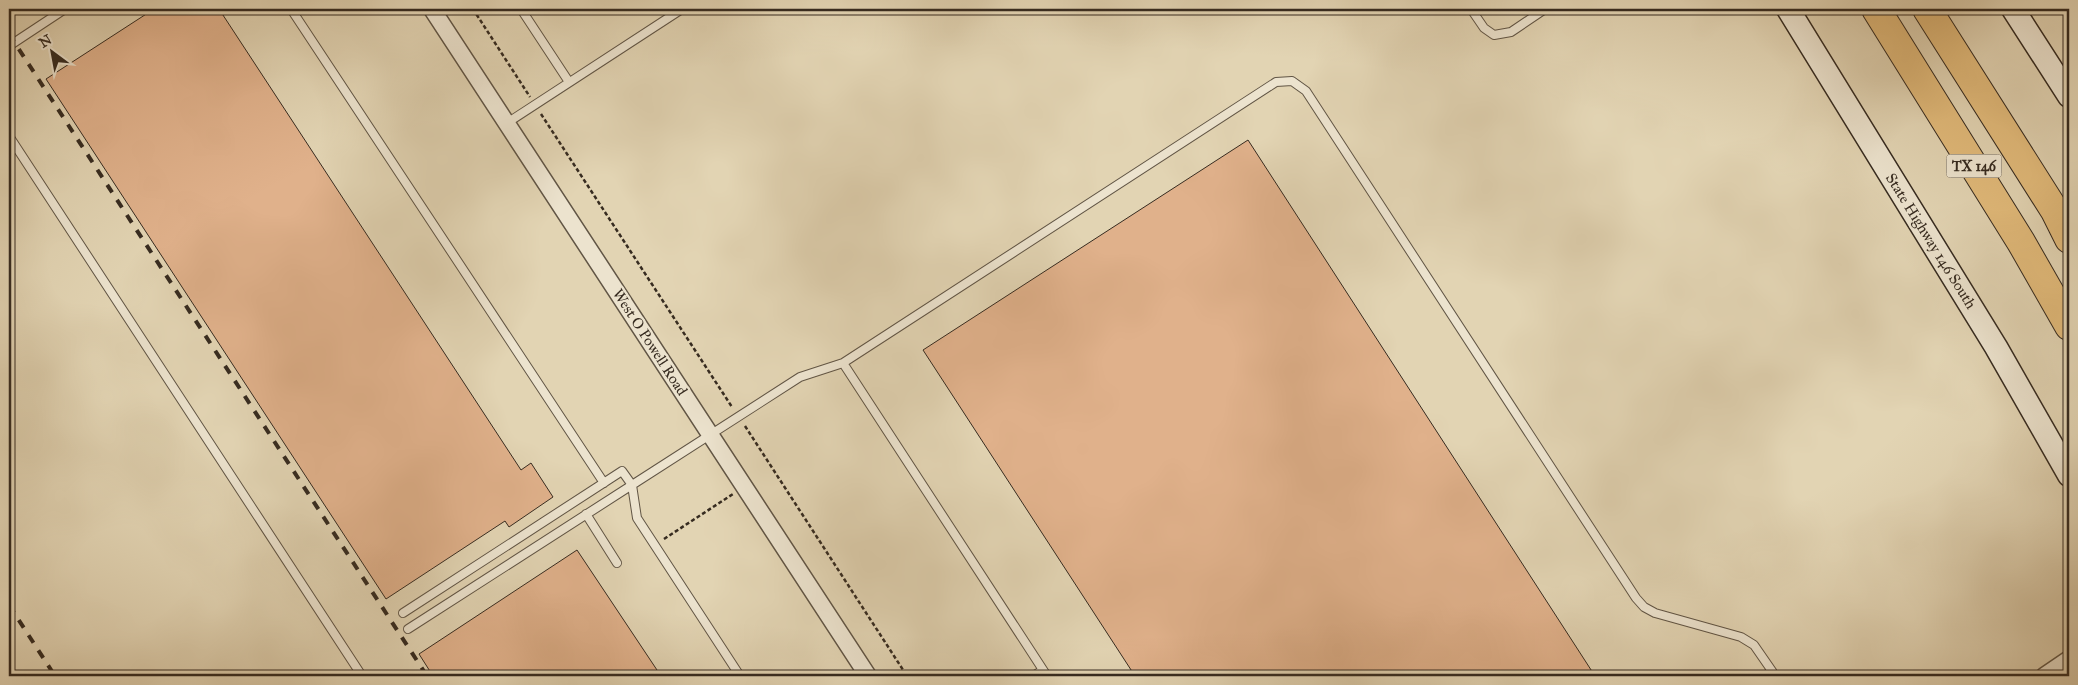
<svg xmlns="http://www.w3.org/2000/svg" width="2078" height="685" viewBox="0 0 2078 685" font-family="'IM FELL Great Primer',serif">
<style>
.building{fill:#e0b18b;stroke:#362b20}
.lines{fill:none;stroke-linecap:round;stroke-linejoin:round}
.service-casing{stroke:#615545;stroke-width:10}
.minor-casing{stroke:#615545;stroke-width:19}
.secondary-casing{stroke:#362b20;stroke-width:25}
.motorway-casing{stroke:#362b20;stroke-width:30}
.path{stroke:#362b20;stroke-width:2.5;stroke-dasharray:4 2.5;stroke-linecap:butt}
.service{stroke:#ece3ce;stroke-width:8}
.minor{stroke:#ece3ce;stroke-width:16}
.secondary{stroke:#ece3ce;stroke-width:22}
.motorway{stroke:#e1ba7a;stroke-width:28}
.rail{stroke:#362b20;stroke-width:4;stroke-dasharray:9 9;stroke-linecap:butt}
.labels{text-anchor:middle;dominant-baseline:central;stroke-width:4.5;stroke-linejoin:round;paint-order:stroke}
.shield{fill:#ece3ce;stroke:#6d6254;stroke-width:1}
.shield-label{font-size:14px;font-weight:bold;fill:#362b20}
.street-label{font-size:15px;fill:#362b20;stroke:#ece3ce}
</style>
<rect width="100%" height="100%" fill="#e2d4b3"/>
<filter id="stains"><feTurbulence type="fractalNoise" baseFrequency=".004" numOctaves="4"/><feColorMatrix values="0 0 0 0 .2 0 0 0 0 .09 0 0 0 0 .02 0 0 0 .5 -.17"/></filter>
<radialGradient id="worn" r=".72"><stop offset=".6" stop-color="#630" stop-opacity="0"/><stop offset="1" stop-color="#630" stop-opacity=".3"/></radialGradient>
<!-- building -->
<path class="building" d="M154,9H219L521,470L531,463L553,497L509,527L505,521L386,599L46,79Z
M1248,140L1595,676H1135L923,350Z
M577,550L661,676H433L419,654Z"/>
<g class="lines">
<!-- service casing -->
<g class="service-casing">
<path id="service" d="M291,9L604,483
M521,9L569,82
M1471,9L1484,28L1494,35L1511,32L1545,9
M9,46L65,9
M507,123L682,9
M9,136L362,676
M586,514L617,563
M403,613L622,471L632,485L408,629
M740,676L637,518L632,485L800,377L843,363
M1033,676L1043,670
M1047,676L843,363L1276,82L1292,81L1306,91L1636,598L1644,607L1655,613L1741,637L1754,645L1772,671
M1764,676L1772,671L1775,676"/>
</g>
<!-- minor casing -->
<g class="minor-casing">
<path id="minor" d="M432,9L868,676
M2044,676L2069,659"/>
</g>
<!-- secondary casing -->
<g class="secondary-casing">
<path id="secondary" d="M1788,9L1996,347L2069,475
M2013,9L2069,96"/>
</g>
<!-- motorway casing -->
<g class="motorway-casing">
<path id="motorway" d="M1876,9L2021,242L2069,326
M1927,9L2055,211L2069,239"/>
</g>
<!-- path -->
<path class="path" d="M473,9L530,97
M541,114L732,407
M745,426L907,676
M664,539L733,494"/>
<!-- service -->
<use href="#service" class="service"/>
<!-- minor -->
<use href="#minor" class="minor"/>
<!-- secondary -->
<use href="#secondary" class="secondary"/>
<!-- motorway -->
<use href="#motorway" class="motorway"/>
<!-- rail -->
<path class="rail" d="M9,34L427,676
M9,605L55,676"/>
</g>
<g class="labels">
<!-- shield labels -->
<rect class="shield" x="1946.5" y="154.5" width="55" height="23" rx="4"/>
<g class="shield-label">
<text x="1974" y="166">TX 146</text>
</g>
<!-- street labels -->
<g class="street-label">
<text transform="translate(1931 241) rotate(58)">State Highway 146 South</text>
<text transform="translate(650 342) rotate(57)">West O Powell Road</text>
</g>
</g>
<!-- margin -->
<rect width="2078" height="685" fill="none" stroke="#e2d4b3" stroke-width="30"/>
<rect x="10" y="10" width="2058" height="665" fill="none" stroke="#362b20" stroke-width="2.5"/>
<rect x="15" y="15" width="2048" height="655" fill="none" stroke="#362b20"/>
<!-- north arrow -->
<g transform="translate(52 52) rotate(328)" stroke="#ece3ce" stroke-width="4" paint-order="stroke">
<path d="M0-4L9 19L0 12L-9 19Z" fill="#362b20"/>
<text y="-8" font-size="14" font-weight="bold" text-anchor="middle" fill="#362b20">N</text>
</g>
<rect width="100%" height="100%" filter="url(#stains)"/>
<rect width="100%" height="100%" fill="url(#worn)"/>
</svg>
